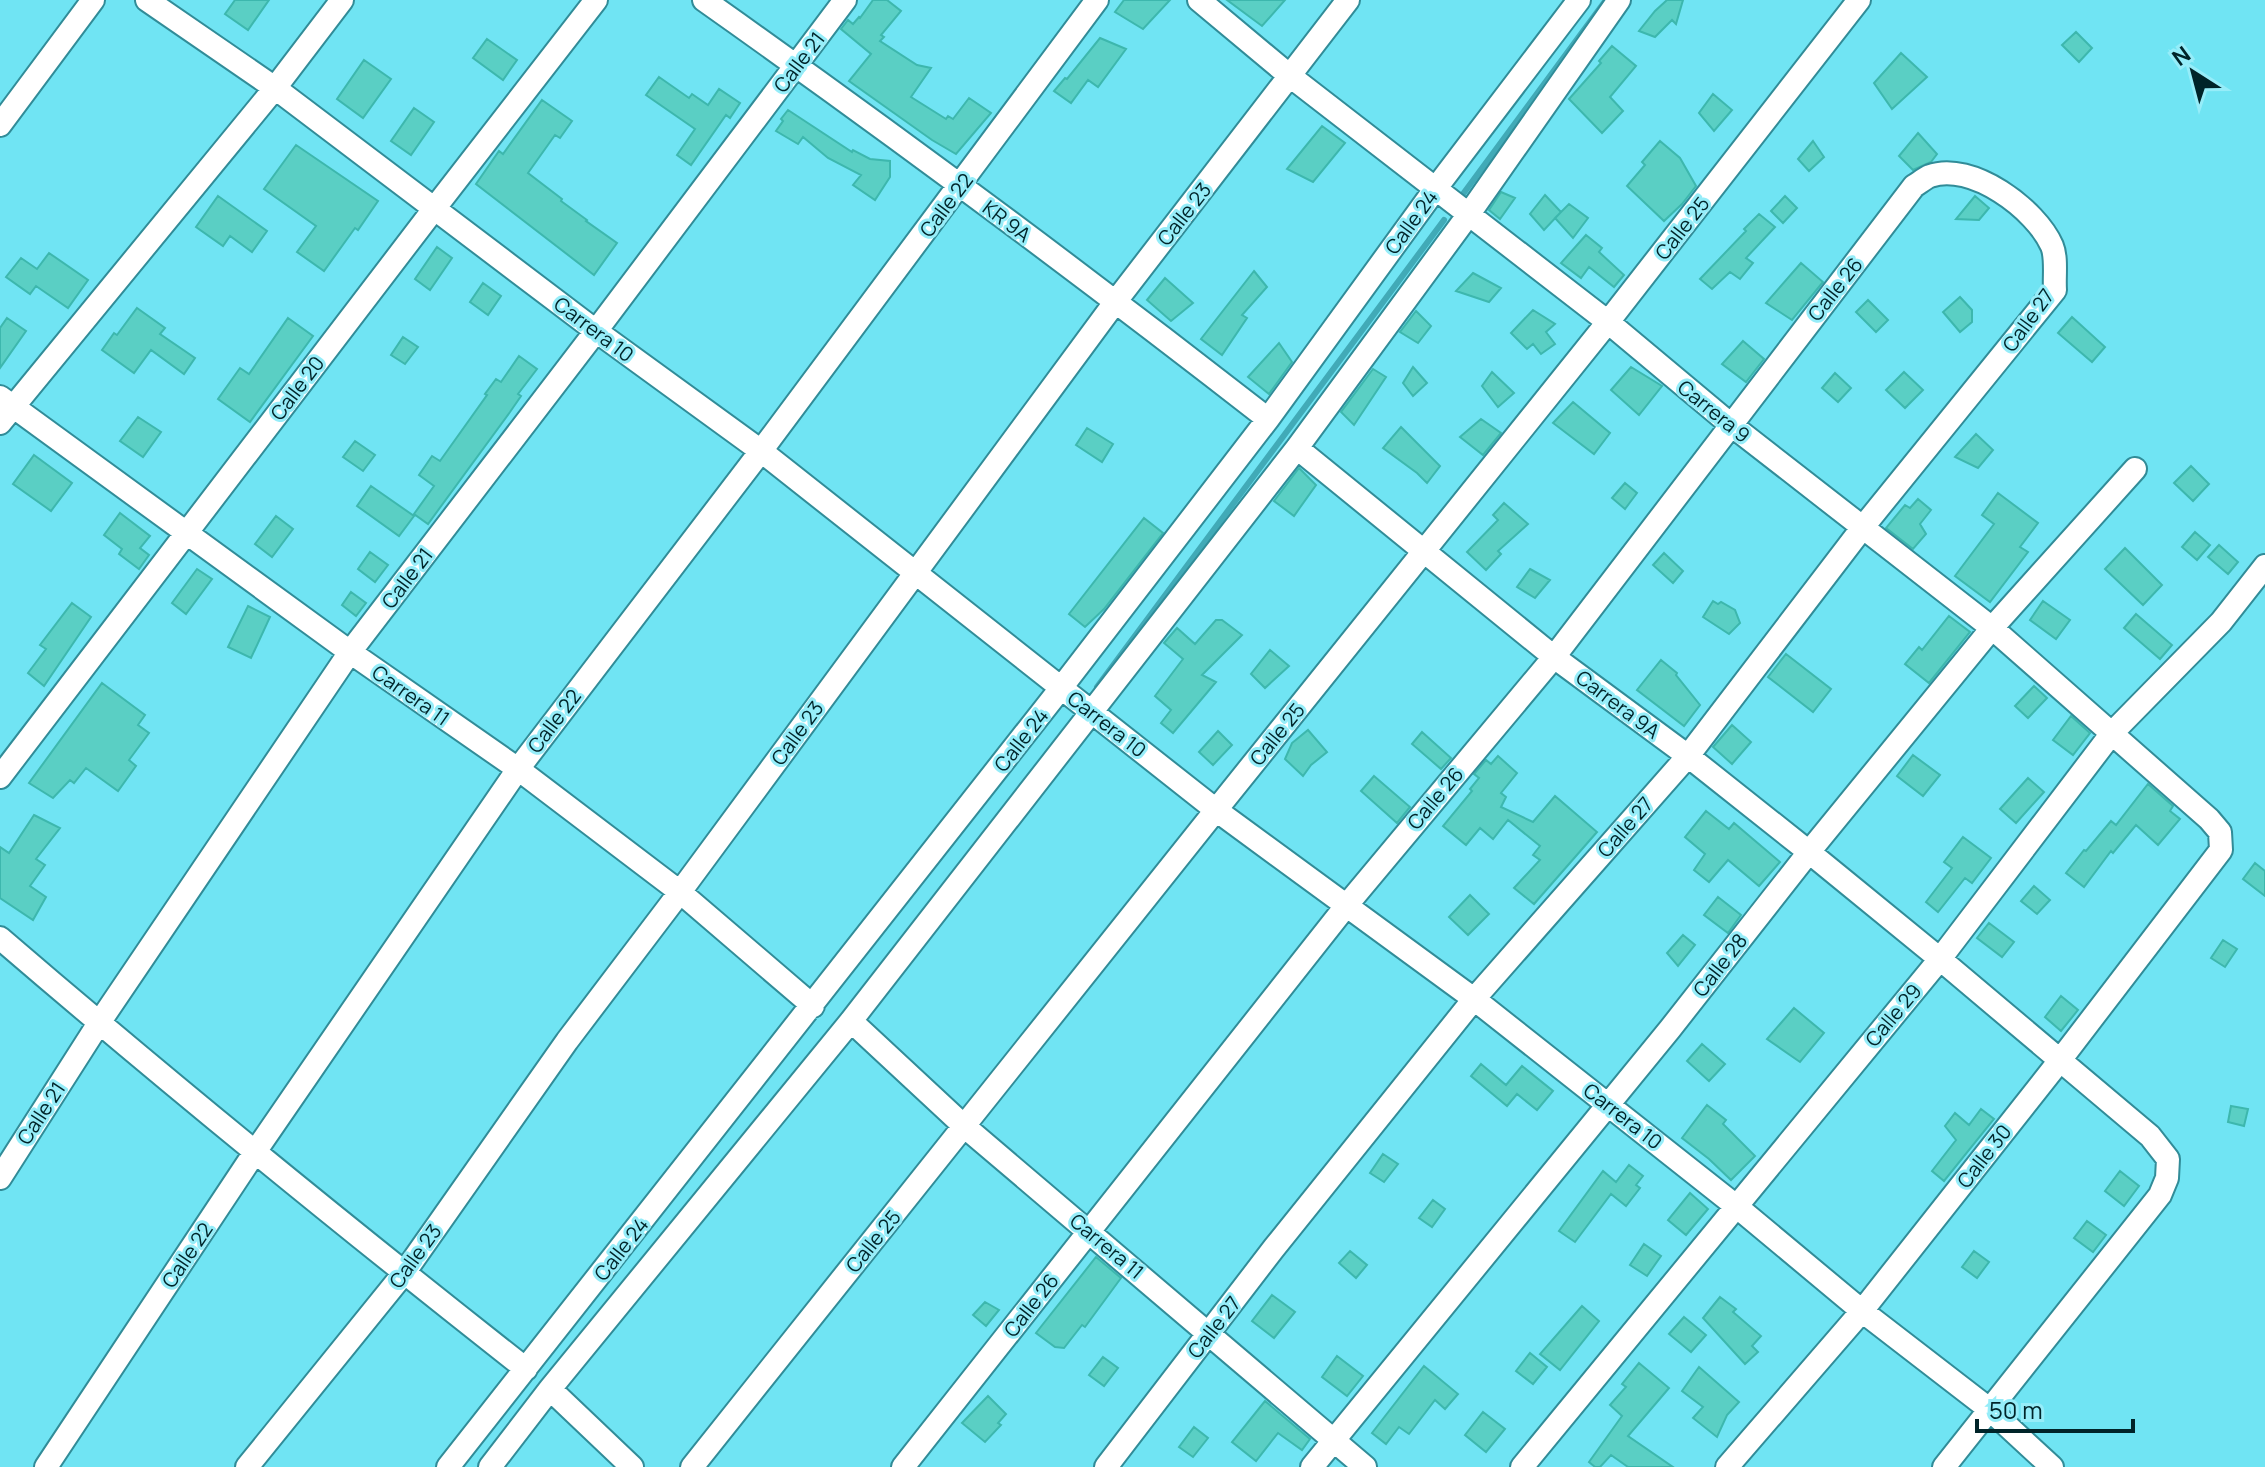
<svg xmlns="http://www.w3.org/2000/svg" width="2265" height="1467" viewBox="0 0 2265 1467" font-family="Manrope,sans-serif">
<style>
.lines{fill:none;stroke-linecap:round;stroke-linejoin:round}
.stream{stroke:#41aab7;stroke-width:6}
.building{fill:#5acfc4;stroke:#3db7ad;stroke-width:2}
.minor-casing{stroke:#318c98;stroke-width:26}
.minor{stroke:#fff;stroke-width:22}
.labels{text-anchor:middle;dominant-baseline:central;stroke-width:6;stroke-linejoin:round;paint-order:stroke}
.street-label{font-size:20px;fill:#002429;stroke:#96edf9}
</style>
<rect width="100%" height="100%" fill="#70e4f3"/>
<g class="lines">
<!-- stream -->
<path class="stream" d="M1463,194L1606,0
M1097,687L1444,220"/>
</g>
<!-- building -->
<path class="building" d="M235,0H269L248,30L225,14Z
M873,0H887L901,11L881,35L884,37L880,41L917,65L931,68L911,97L946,119L948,116L953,119L969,98L991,113L956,154L932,140L849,81L871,54L841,29L848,20L853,24L859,17L860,18Z
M1124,0H1170L1143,29L1115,12Z
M1227,0H1285L1262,26Z
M1667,0H1683L1676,24L1672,20L1655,37L1639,31L1655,11Z
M2076,32L2092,48L2079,62L2062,45Z
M1100,38L1126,49L1098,87L1088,80L1071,103L1054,91L1065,78L1067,79Z
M487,39L517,60L503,80L473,58Z
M1612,46L1636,66L1610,97L1623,111L1602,133L1569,99L1601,63L1599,61Z
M1901,53L1927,77L1892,109L1874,83Z
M364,60L391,79L363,118L337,99Z
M659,77L689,98L692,94L708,105L719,89L740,103L730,118L726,115L691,165L677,155L695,129L646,95Z
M1713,94L1732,110L1714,131L1699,113Z
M542,100L572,121L560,138L555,135L528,173L562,199L561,201L587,220L586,221L617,243L594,275L476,184L499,151L503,154Z
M414,108L434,122L411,155L391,141Z
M788,110L852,152L853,150L870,159L890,161V177L875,200L853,185L861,175L828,158L803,137L798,144L776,131L783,121L781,119Z
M1322,126L1345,143L1313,182L1287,169Z
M1918,133L1937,154L1931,162L1913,170L1899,156Z
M1660,141L1680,158L1696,186L1682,204L1664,221L1627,186L1645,165L1642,162Z
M1813,141L1824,157L1809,171L1798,159Z
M296,145L378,201L358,230L355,228L324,271L297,252L316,226L264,189Z
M1501,192L1515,198L1500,219L1489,210Z
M1545,195L1561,212L1544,230L1530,214Z
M218,196L267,231L252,252L230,236L223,246L196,227Z
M1785,196L1797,208L1783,223L1771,211Z
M1975,196L1989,208L1979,220L1956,219Z
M1569,204L1588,218L1573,238L1555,218Z
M1759,214L1775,227L1746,258L1753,263L1740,279L1730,272L1712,289L1700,279L1746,231L1744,229Z
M1586,235L1602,248L1599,252L1624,275L1614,287L1589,267L1581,278L1561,263Z
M437,247L452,258L430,290L415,279Z
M49,253L88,280L68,308L36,286L30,294L6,277L21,258L37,269Z
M1801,263L1823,282L1792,320L1766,303Z
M1254,271L1267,287L1242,315L1247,318L1222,355L1201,339Z
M1473,273L1501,288L1489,302L1456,291Z
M1165,278L1193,303L1171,321L1147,300Z
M483,283L501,296L488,315L470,302Z
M1960,297L1972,310V322L1960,332L1943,312Z
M1868,300L1888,320L1876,332L1856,312Z
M137,308L165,328L160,334L195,358L184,374L151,350L134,373L102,350L114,333L117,335Z
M1533,310L1555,324L1546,332L1555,344L1541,354L1533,344L1527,349L1511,333Z
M1416,311L1431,326L1418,343L1400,332Z
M2072,317L2105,347L2092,362L2058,333Z
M7,318L26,331L0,368V328Z
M288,318L313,336L250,422L218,399L240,368L249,374Z
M403,337L418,347L405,364L391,355Z
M1743,341L1764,359L1746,382L1722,364Z
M1279,343L1292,362L1269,394L1248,377Z
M519,356L537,369L518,394L521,396L510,412L428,524L414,514L434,486L419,475L432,456L440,461L487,395L485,394L496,379L501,382Z
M1413,367L1427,383L1413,396L1403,383Z
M1631,367L1662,386L1639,415L1611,390Z
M1373,369L1386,377L1354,425L1341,412Z
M1492,372L1514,393L1498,407L1482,386Z
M1904,372L1923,390L1905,408L1886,390Z
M1835,373L1851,388L1838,402L1822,388Z
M1573,402L1610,433L1594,454L1553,423Z
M138,417L161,432L143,457L120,441Z
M1481,419L1501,433L1483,455L1460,437Z
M1401,427L1440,466L1427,483L1417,473L1383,448Z
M1087,428L1113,444L1102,462L1076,445Z
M1976,434L1993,450L1978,468L1955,457Z
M355,441L375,455L363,471L343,457Z
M34,455L72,483L51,511L13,484Z
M2191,466L2209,484L2193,501L2174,483Z
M1299,468L1316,485L1294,516L1274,501Z
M1625,483L1637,493L1625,509L1612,498Z
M371,486L414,516L399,536L357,506Z
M1998,493L2038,523L2020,547L2028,552L1990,602L1955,576L1994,524L1982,515Z
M1918,499L1931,510L1920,524L1926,534L1913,549L1886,528L1905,505L1910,508Z
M1504,503L1528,524L1498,551L1501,554L1486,570L1467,552L1498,520L1493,515Z
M120,513L150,536L140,548L149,555L139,569L119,554L122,549L104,535Z
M276,516L293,529L272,557L255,544Z
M1144,518L1163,533L1104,609L1085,627L1069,614Z
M2195,532L2210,545L2197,560L2182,547Z
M2219,545L2238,562L2228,574L2208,557Z
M2125,548L2162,585L2143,605L2105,569Z
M370,552L388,565L375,582L358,569Z
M1664,553L1683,571L1673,583L1653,565Z
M197,569L212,579L186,614L172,603Z
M1530,569L1550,580L1535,598L1517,587Z
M351,592L366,603L356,616L342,605Z
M1713,601L1718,604L1721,602L1735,610L1740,623L1729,634L1703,617Z
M2043,601L2070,620L2056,639L2030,620Z
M72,603L91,617L44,686L28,673L46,649L40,645Z
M248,606L270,617L251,658L228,647Z
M2136,614L2172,645L2160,659L2124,628Z
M1949,616L1970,632L1929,683L1905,664L1919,647L1922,650Z
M1216,620H1222L1242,635L1202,675L1216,682L1173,733L1161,723L1171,710L1155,696L1183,659L1164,643L1177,628L1195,644Z
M1270,650L1289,666L1265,688L1251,674Z
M1786,654L1831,689L1813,712L1768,677Z
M1661,660L1677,673L1676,675L1700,705L1684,726L1637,690Z
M102,683L145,715L138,725L149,733L129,760L136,766L118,791L86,768L74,783L70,780L53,798L29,783Z
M2034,686L2047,698L2028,718L2015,706Z
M2071,716L2090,733L2073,755L2053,740Z
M1732,725L1751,742L1732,764L1713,747Z
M1308,730L1327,752L1311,765L1303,776L1285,759L1292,743Z
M1218,731L1232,745L1213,765L1199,752Z
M1422,732L1451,758L1441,769L1412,744Z
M1913,755L1940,775L1923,796L1897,776Z
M1498,756L1517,773L1501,793L1506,797L1501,807L1533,822L1555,796L1597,832L1534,904L1514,888L1540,860L1533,855L1540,846L1508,820L1493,839L1480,828L1466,845L1443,826L1472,791L1470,789L1479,778L1474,774L1486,760L1491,764Z
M1374,776L1410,807L1397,823L1361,791Z
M2028,778L2044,792L2016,823L2000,809Z
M2148,784L2173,806L2170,811L2180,819L2158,845L2136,825L2113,853L2111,851L2084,887L2066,873L2084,850L2086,851L2111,821L2116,825Z
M1706,811L1729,829L1734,823L1780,862L1759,886L1728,860L1709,882L1694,870L1705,854L1685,837Z
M34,815L60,828L36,859L45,865L30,886L46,897L33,920L0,898V847L9,853Z
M1963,837L1991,858L1972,883L1965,878L1938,912L1926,902L1952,868L1944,862Z
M2255,863L2265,871V896L2243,879Z
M2034,886L2050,900L2037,914L2021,901Z
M1470,895L1489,914L1468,935L1449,917Z
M1718,897L1741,915L1728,933L1704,915Z
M1989,923L2014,942L2002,957L1977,938Z
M1683,935L1695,945L1678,966L1667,953Z
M2223,940L2237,949L2225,967L2211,958Z
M2061,996L2078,1010L2061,1031L2045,1017Z
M1794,1008L1824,1033L1800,1062L1767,1039Z
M1702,1044L1725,1064L1709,1081L1687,1061Z
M1481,1064L1506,1085L1522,1066L1553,1091L1537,1110L1517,1094L1507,1106L1471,1076Z
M1707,1105L1726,1120L1723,1124L1755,1156L1731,1180L1709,1159L1682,1138Z
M2231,1106L2248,1109L2244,1126L2228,1122Z
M1981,1109L1994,1119L1944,1181L1932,1171L1956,1140L1945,1126L1955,1113L1969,1125Z
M1383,1154L1398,1164L1384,1182L1370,1173Z
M1629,1165L1643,1176L1636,1185L1640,1188L1626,1206L1611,1194L1575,1242L1559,1231L1603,1171L1616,1182Z
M2120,1171L2139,1186L2124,1206L2105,1191Z
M1690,1193L1708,1209L1686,1235L1668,1220Z
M1433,1200L1445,1209L1432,1227L1419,1218Z
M2087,1221L2106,1235L2093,1252L2074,1238Z
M1644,1244L1661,1256L1647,1276L1630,1265Z
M1350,1251L1367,1265L1356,1278L1339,1263Z
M1974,1251L1989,1262L1977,1278L1962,1267Z
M1096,1257L1121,1278L1085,1327L1082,1325L1064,1348L1055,1347L1036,1333Z
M1272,1295L1295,1312L1274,1338L1252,1321Z
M1720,1297L1736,1309L1733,1312L1761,1336L1752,1346L1758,1352L1745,1364L1703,1318Z
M985,1302L999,1310L986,1326L973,1315Z
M1582,1306L1599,1321L1560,1370L1540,1354Z
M1684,1317L1706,1335L1691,1352L1669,1334Z
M1530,1353L1547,1367L1533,1384L1516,1371Z
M1337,1356L1363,1376L1347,1396L1322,1377Z
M1103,1357L1118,1368L1104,1386L1089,1375Z
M1639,1363L1669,1388L1628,1436L1673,1467H1628L1611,1455L1600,1467H1595L1589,1462L1622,1416L1610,1405L1626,1387L1622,1384Z
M1424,1366L1458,1394L1445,1409L1435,1400L1409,1434L1399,1427L1386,1444L1372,1433Z
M1699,1367L1739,1402L1727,1415L1717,1437L1693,1418L1703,1407L1682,1391Z
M988,1396L1006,1414L998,1423L1001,1425L985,1442L962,1423Z
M1265,1401L1310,1439L1302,1450L1278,1433L1256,1461L1232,1442Z
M1483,1412L1505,1429L1486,1452L1465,1435Z
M1194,1427L1208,1438L1193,1457L1179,1447Z"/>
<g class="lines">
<!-- minor casing -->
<g class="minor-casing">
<path id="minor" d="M147,0L275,88L596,331L761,451L1216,810L1474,999L1736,1206L1862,1311L1989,1409L2052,1467
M704,0C895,135 1083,275 1268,419
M1199,0L1290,76L1608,322L1730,424L1992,628L2209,819L2220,832L2221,850L2061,1059L1862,1311L1727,1467
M0,125L93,0
M0,397L350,652L518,769L680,892L813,1006
M0,423L275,88L342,0
M1297,448L1554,657L1688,756L1809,852L1940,959L2150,1136L2168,1159L2167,1178L2160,1195L1944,1467
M0,777L434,209L596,0
M0,938C172,1086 348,1229 526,1369
M851,1021L964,1126L1365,1467
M0,1178L99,1023L350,652L596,331L845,0
M550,1389L632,1467
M46,1467L255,1152L518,769L761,451L1097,0
M247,1467L404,1273L567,1041L680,892L1116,301L1348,0
M448,1467L1061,688L1268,419L1436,188L1579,0
M490,1467L550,1389L851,1021L1297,448L1469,214L1619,0
M692,1467L1216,810L1608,322L1859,0
M903,1467L1346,906L1554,657L1914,186C1919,183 1925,178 1930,176C1971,161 2036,209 2052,246C2057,258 2054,277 2055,290L1863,527L1688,756L1474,999L1274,1248L1106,1467
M1312,1467L1670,1029L1809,852L1992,628L2135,469
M1522,1467L1940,959L2112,733L2221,622L2265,566"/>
</g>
<!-- minor -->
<use href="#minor" class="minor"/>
</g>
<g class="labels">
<!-- street labels -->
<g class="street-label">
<text transform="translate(799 62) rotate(-53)">Calle 21</text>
<text transform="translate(946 205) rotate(-53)">Calle 22</text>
<text transform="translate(1184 214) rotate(-52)">Calle 23</text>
<text transform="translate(1007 221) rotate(37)">KR 9A</text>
<text transform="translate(1411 222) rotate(-54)">Calle 24</text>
<text transform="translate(1682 228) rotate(-52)">Calle 25</text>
<text transform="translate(1835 289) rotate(-52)">Calle 26</text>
<text transform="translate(2028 320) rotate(-54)">Calle 27</text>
<text transform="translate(594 329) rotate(37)">Carrera 10</text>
<text transform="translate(297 388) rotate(-53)">Calle 20</text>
<text transform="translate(1714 411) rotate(39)">Carrera 9</text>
<text transform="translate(407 578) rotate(-53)">Calle 21</text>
<text transform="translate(411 695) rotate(35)">Carrera 11</text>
<text transform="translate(1618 704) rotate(37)">Carrera 9A</text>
<text transform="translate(554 721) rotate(-53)">Calle 22</text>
<text transform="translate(1107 724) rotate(38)">Carrera 10</text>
<text transform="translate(797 733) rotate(-54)">Calle 23</text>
<text transform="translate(1277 734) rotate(-51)">Calle 25</text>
<text transform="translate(1021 740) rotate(-52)">Calle 24</text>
<text transform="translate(1435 798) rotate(-50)">Calle 26</text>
<text transform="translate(1625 827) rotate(-49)">Calle 27</text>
<text transform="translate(1720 965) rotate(-52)">Calle 28</text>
<text transform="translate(1893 1015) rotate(-50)">Calle 29</text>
<text transform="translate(41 1113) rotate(-57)">Calle 21</text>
<text transform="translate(1623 1116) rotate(38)">Carrera 10</text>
<text transform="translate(1984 1156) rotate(-52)">Calle 30</text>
<text transform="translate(873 1241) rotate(-51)">Calle 25</text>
<text transform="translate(1107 1246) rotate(40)">Carrera 11</text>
<text transform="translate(621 1249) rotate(-52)">Calle 24</text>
<text transform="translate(187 1255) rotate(-56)">Calle 22</text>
<text transform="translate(415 1256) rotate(-54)">Calle 23</text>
<text transform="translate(1031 1305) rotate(-52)">Calle 26</text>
<text transform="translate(1214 1327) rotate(-52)">Calle 27</text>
</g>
</g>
<!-- north arrow -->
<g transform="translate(2193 72) rotate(324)" stroke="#96edf9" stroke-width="6" paint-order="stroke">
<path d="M0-6L14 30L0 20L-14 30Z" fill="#002429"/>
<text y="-12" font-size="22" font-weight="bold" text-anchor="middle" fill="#002429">N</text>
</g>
<!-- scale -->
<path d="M1977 1419v12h156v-12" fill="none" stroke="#002429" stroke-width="4"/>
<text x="1989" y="1419" font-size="24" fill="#002429" stroke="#96edf9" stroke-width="6" paint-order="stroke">50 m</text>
</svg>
